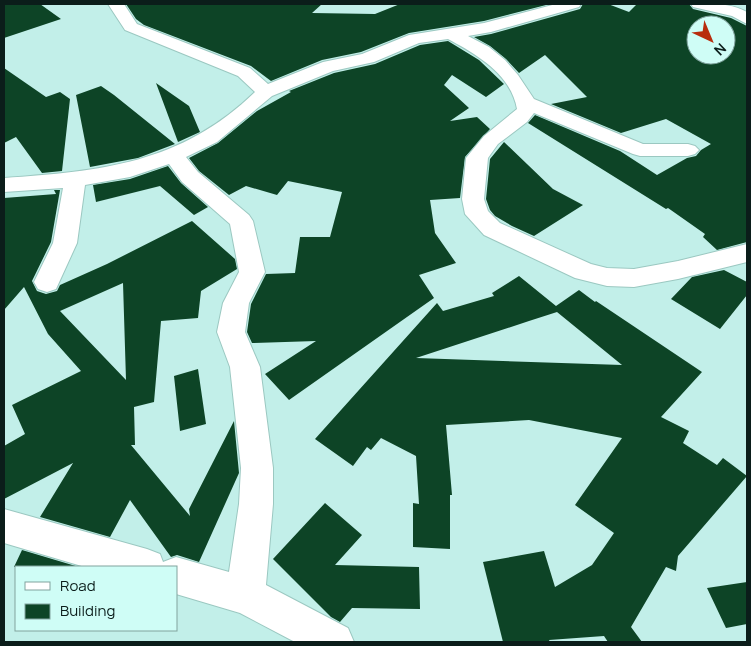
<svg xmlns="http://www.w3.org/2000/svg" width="751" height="646" viewBox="0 0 751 646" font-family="Manrope,sans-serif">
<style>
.building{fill:#0d4426;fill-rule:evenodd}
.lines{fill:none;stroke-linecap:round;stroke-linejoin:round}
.minor-casing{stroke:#9bc8c1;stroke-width:2}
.minor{fill:#fff;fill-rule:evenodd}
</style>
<rect width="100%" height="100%" fill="#c2efe9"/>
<!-- building -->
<path class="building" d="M4,4H40L61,19L4,38Z
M126,4H322L312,13L375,14L400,4H550L484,21L409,33L361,52L322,60L271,81L251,66L144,25L136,19Z
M583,4H608L629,12L637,4H689L693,9L731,18L747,26V242L717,250L703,237L705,234L668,208L666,209L528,123L535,115L620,151L657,175L687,158L696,156L701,150L711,144L666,119L621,133L551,104L587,97L545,55L519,73L506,59L490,46L474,37L491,34L580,9ZM696,25H726V55H696Z
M448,41L479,60L504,84L486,97L452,75L444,85L469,108L450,121L477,117L490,129L465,157L460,198L430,200L435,233L456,263L419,275L434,298L289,400L265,374L316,341L252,343L247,332L251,304L266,274L295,273L300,237H330L342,192L288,181L277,195L246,186L229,195L199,171L189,158L218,143L257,111L291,92L289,91L334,73L375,64L420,45Z
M4,68L46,97L60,92L70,99L62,171L42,173L16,137L4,143Z
M156,83L189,106L200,132L178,142Z
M101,86L114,95L175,144L138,158L90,167L76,95Z
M504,142L553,189L583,205L534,236L512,226L495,216L490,210L486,199L490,159Z
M168,166L181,183L208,207L194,215L160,186L96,202L93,185L130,179Z
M54,190H60L51,242L32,281L37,291L46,294L57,291L60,285L107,264L192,221L235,259L237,269L201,291L198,318L161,321L154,402L134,407L135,445H131L190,516L189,509L234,421L239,473L199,562L177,555L171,557L130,500L110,537L40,517L73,463L4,499V446L25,434L12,405L81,371L48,334L24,287L4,310V198L56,194ZM123,283L126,380L60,311Z
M724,270L747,282V295L720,329L671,299L692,277Z
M519,276L556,306L579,290L595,302L596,301L702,372L661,417L689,431L683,443L717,465L723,458L747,476L678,556L676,571L666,567L631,627L642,642H608L604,636L549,640L550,642H503L483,562L544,551L555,587L592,565L614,533L575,505L622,438L529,420L446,425L452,495H450V549L413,547V503L419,504L416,456L381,438L371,450L367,447L353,466L315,439L437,303L443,311L494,296L492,293ZM557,312L622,365L416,358L529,321Z
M198,369L206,424L180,431L174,376Z
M325,503L362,535L335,565L419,567L420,609L352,608L340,622L331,617L273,559Z
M22,550L79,567H14Z
M747,582V624L726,628L707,588Z"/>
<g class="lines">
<!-- minor casing -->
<g class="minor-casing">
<path id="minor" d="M108,4H124L137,24L250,68L268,84L323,62L362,54L409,35L484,23L556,4H581L579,7L491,32L468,36L489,47L505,60L518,75L534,99L643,144H688L695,146L699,150L695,154L688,156H640L633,154L534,113L527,122L498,144L488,158L484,199L488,211L500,223L591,264L607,268L634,269L678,261L747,244V262L678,279L634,287L607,286L575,278L484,235L465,214L462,199L466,158L484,136L517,109C511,74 476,54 448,39L419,43L374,62L333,71L272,96L217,142L186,157L198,172L249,215L253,221L265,272L249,303L245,332L260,367L273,468V504L266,585L348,628L354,642H295L240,613L176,594V567H85L4,543V509L147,549L160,554L163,562L176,557L229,572L239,504L241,468L230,367L217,332L223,303L239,272L230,224L182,182L169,164L130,177L85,185L77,243L56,289L47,292L38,289L34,282L53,243L63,188L4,192V178C101,171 181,164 255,92L238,76L125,30Z
M691,4C709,3 731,3 747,12V24L732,16L693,7Z"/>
</g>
<!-- minor -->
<use href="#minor" class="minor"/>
</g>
<!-- border -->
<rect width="751" height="646" fill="none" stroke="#0b1d1a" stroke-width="10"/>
<!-- legend -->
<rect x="15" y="566" width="162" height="65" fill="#cffdf6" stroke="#81a39e"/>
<rect x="25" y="582" width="25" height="8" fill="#ffffff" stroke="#81a39e"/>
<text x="60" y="591" font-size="15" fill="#0b1d1a">Road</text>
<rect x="25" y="604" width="25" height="15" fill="#0d4426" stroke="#81a39e"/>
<text x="60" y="616" font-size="15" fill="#0b1d1a">Building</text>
<!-- north arrow -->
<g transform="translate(711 40) rotate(136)"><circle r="24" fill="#cffdf6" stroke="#81a39e"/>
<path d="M0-4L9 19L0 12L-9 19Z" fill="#b82d0d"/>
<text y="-8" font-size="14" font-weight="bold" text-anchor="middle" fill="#0b1d1a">N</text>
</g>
</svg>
